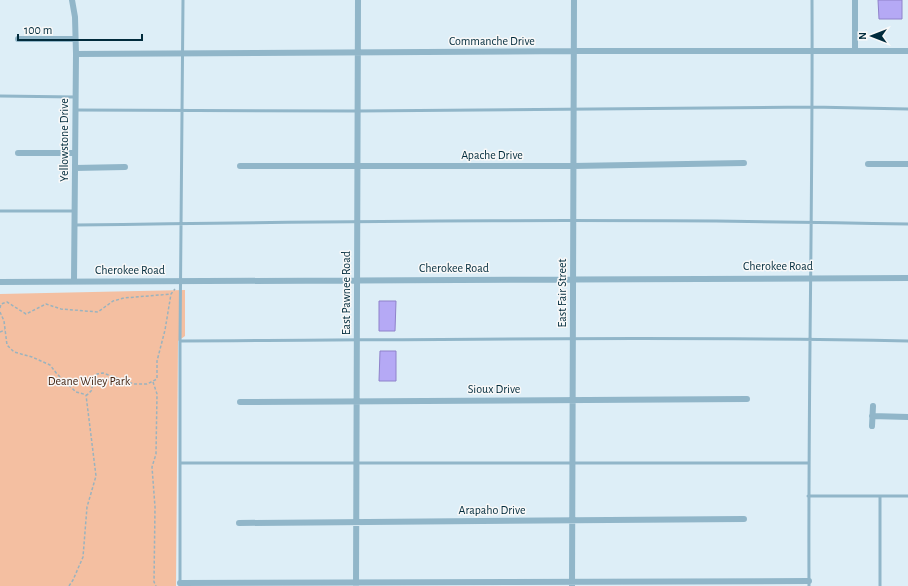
<svg xmlns="http://www.w3.org/2000/svg" width="908" height="586" viewBox="0 0 908 586" font-family="'Alegreya Sans',sans-serif">
<style>
.green{fill:#f4bfa1}
.building{fill:#b5a9f5;stroke:#8f82ca}
.lines{fill:none;stroke-linecap:round;stroke-linejoin:round}
.path{stroke:#9ab3be;stroke-width:1.5;stroke-dasharray:3 2;stroke-linecap:butt}
.service{stroke:#91b6c9;stroke-width:3}
.minor{stroke:#91b6c9;stroke-width:6}
.labels{text-anchor:middle;dominant-baseline:central;stroke-width:3;stroke-linejoin:round;paint-order:stroke}
.street-label{font-size:12px;fill:#012b3c;stroke:#f8f8f8}
.park-label{font-size:12px;fill:#442512;stroke:#f8f8f8}
</style>
<rect width="100%" height="100%" fill="#ddeef7"/>
<!-- green -->
<path class="green" d="M185,290V336L178,341L176,586H0V294Z"/>
<!-- building -->
<path class="building" d="M878,0H902V19H879Z
M379,301H396L395,331H379Z
M380,351H396V381H379Z"/>
<g class="lines">
<!-- path -->
<path class="path" d="M0,308L1,304L7,302L26,314L46,304L61,309L98,312L113,301L124,298L171,294
M0,312L4,321L7,345L14,352L32,357L50,365L57,374L76,392L87,395L92,390V381L97,374L103,373L134,384H147L157,379V361L165,330L171,294L175,289
M0,332L5,330
M153,382L157,394L156,454L152,467L155,507L154,582L156,586
M69,586L73,580L83,557L87,507L96,476L86,395"/>
<!-- service -->
<path class="service" d="M0,96L75,97
M75,110L358,111L812,107L908,109
M0,211H74
M75,225C352,221 630,218 908,224
M180,341C423,340 665,336 908,341
M180,463C389,464 598,462 808,463
M808,496H908
M180,586V341L183,0
M809,586C808,391 813,195 812,0
M880,586V496"/>
<!-- minor -->
<path class="minor" d="M72,0L75,17L76,54L74,281
M18,39H75
M855,51V0
M76,54L574,51H908
M18,153H75
M868,164H908
M240,166H573L744,163
M75,168L125,167
M0,282L908,278
M240,402L747,399
M872,416L908,417
M872,426L873,406
M239,523L744,519
M180,583C389,581 599,582 809,581
M356,586L358,0
M572,586L574,0"/>
</g>
<g class="labels">
<!-- street labels -->
<g class="street-label">
<text x="492" y="41">Commanche Drive</text>
<text transform="translate(64 140) rotate(-90)">Yellowstone Drive</text>
<text x="492" y="155">Apache Drive</text>
<text x="778" y="266">Cherokee Road</text>
<text x="454" y="268">Cherokee Road</text>
<text x="130" y="270">Cherokee Road</text>
<text transform="translate(346 293) rotate(-90)">East Pawnee Road</text>
<text transform="translate(562 293) rotate(-90)">East Fair Street</text>
<text x="494" y="389">Sioux Drive</text>
<text x="492" y="510">Arapaho Drive</text>
</g>
<!-- park labels -->
<g class="park-label">
<text x="89" y="381">Deane Wiley Park</text>
</g>
</g>
<!-- north arrow -->
<g transform="translate(872 36) rotate(270)" stroke="#f8f8f8" stroke-width="3" paint-order="stroke">
<path d="M0-3L7 15L0 10L-7 15Z" fill="#012b3c"/>
<text y="-6" font-size="11" font-weight="bold" text-anchor="middle" fill="#012b3c">N</text>
</g>
<!-- scale -->
<path d="M18 34v6h124v-6" fill="none" stroke="#012b3c" stroke-width="2"/>
<text x="24" y="34" font-size="12" fill="#012b3c" stroke="#f8f8f8" stroke-width="3" paint-order="stroke">100 m</text>
</svg>
